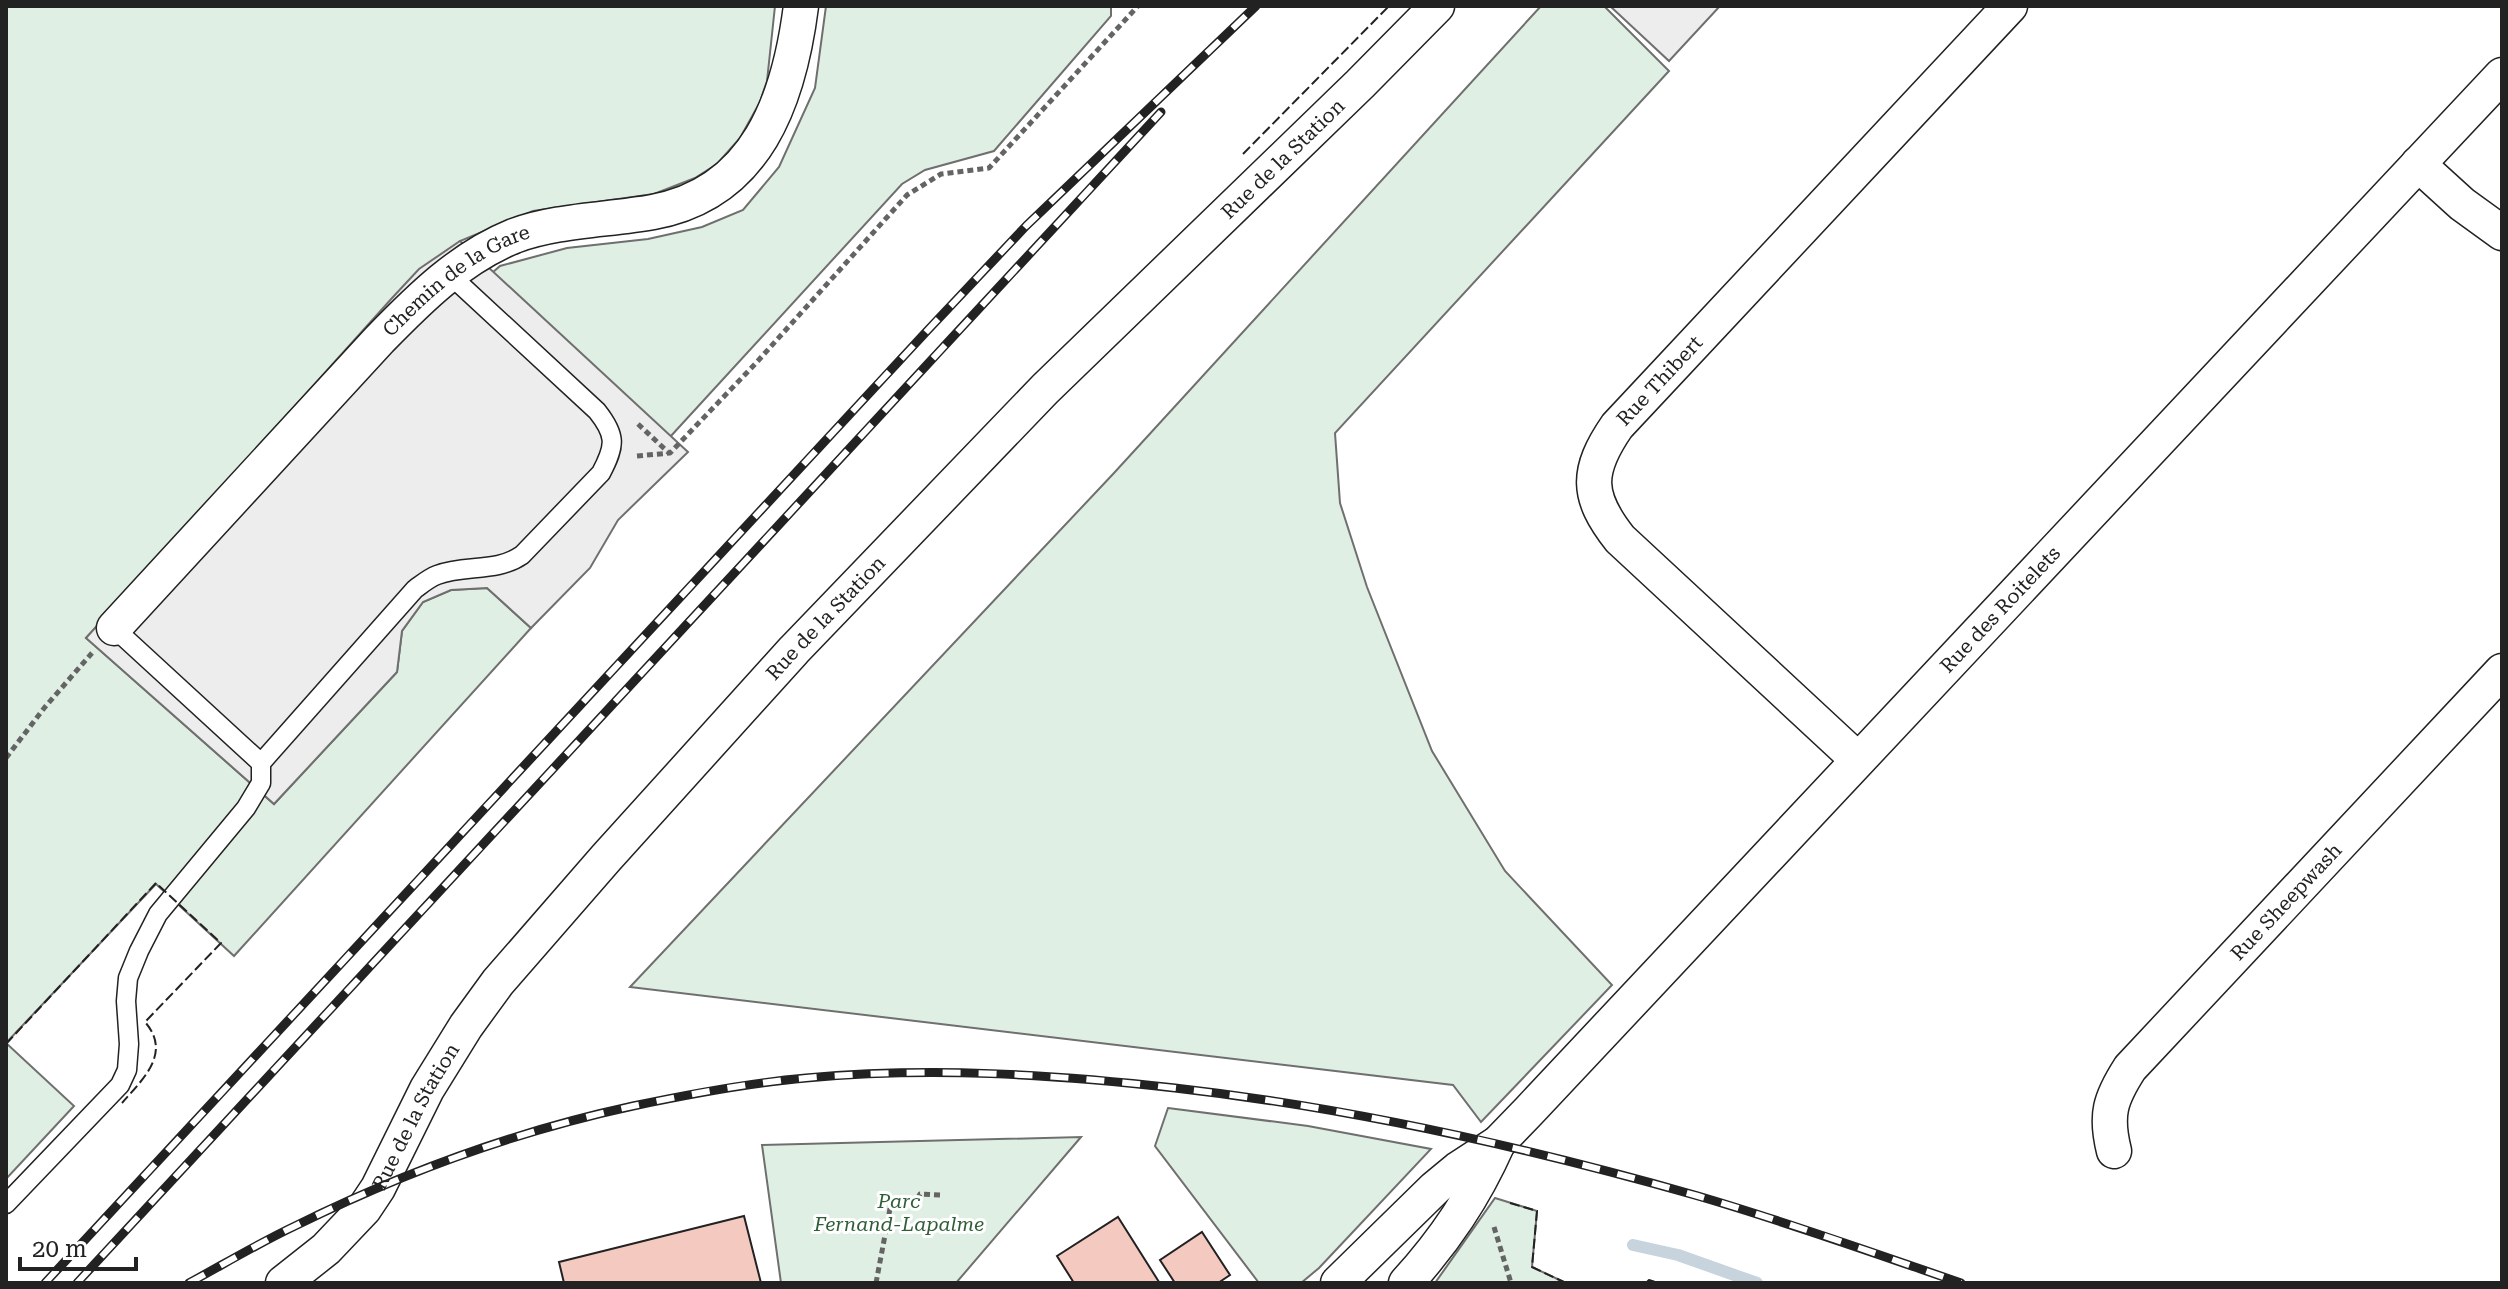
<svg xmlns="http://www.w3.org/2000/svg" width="2508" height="1289" viewBox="0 0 2508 1289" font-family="'Roboto Serif',serif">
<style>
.green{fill:#e0efe3;stroke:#6f6f6f;stroke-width:2}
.parking{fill:#ededed;stroke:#6f6f6f;stroke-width:2}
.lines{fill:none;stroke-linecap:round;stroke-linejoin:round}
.stream{stroke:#c7d3dd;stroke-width:12}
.building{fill:#f3c9c0;stroke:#222;stroke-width:2}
.service-casing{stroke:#222;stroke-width:21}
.minor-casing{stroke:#222;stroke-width:37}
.path{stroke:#646464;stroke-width:5;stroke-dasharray:6 4;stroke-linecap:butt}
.service{stroke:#fff;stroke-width:18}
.minor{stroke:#fff;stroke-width:34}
.rail-casing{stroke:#222;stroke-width:9}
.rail{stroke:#fff;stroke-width:6;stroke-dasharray:18;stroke-linecap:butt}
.fence{stroke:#222;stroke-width:2;stroke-dasharray:10 4;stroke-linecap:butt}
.labels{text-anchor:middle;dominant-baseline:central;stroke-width:6;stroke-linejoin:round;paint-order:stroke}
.street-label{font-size:20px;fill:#222;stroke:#fff}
.park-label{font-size:20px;font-style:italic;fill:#2f5e38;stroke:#fff}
</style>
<rect width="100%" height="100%" fill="#fff"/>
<!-- green -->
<path class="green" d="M6,6H775L767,81L760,102L740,138L717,164L695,178L654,194L533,211L460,241L86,638L274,804L397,672L402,631L423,602L451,590L487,588L531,628L234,956L156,884L6,1043L74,1106L6,1179Z
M826,6H1111V16L994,151L925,170L902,184L670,437L492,273L500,266L567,248L648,239L702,227L743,210L779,167L815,88Z
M1541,6H1604L1669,71L1335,433L1340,503L1367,587L1432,751L1505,871L1612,985L1481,1122L1453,1085L630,987L1114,473Z
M1168,1108L1308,1126L1431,1149L1319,1268L1301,1283H1259L1155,1146Z
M1081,1137L956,1283H781L762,1145Z
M1495,1198L1537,1211L1532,1267L1566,1283H1435Z"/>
<!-- parking -->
<path class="parking" d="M1610,6H1720L1669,61Z
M460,241L688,452L618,520L590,568L531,628L487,588L451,590L423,602L402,631L397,672L274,804L86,638L393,297L419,269Z"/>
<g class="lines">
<!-- stream -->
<path class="stream" d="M1633,1245L1678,1255L1757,1283"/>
</g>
<!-- building -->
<path class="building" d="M744,1216L761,1283H564L559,1262Z
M1118,1217L1159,1282L1074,1283L1057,1256Z
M1202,1232L1230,1275L1218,1283H1175L1160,1260Z"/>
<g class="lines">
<!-- service casing -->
<g class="service-casing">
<path id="service" d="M114,628L261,763L415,589C422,584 429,578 437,575C465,564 496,573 522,555L601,473C616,445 616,435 597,411L449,274
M6,1204L120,1085L127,1070L129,1044L126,1001L128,978L139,951L158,914L246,808L261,783V763"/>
</g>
<!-- minor casing -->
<g class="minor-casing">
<g id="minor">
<path d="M2418,164L2462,204L2502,233"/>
<path id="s1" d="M114,628L380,339C420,298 460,258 514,236C556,220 609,220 653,212C757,193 789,100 801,6"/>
<path id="s2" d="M1858,760L1620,539C1586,496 1586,471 1617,426L2010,6"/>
<path id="s3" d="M2114,1151C2105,1115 2110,1099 2130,1068L2502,671"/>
<path id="s4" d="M283,1283L326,1249L364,1209L378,1188L427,1089L466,1026L498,982L606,858L794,650L1045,389L1360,84L1437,6"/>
<path id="s5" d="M1338,1283L1435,1188L1458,1169L1498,1143L1529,1111L2502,75"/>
<path d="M1406,1283C1445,1240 1474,1197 1498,1143"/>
</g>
</g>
<!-- path -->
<path class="path" d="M638,424L669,453
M637,456L670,453L756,363L907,195L941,174L989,168L1138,6
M6,758L45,707L92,653
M891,1204L913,1206L920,1194L941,1195
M1494,1227L1511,1283
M876,1283L892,1198"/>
<!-- service -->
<use href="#service" class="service"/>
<!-- minor -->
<use href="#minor" class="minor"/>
<!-- rail casing -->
<g class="rail-casing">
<path id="rail" d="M45,1283L926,332L1026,226L1256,6
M77,1283L1161,112
M189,1283C224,1264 259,1243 295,1226C402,1173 517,1131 633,1106C690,1094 749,1083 806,1078C930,1067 1052,1074 1175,1088C1353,1108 1526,1147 1698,1196C1787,1222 1874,1253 1961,1283"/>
</g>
<!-- rail -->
<use href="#rail" class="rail"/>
<!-- fence -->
<path class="fence" d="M1243,154L1389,6
M6,1044L156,883L221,943L145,1022C172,1053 143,1079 122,1103
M1510,1203L1537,1211L1532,1267L1566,1283
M1646,1283L1649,1280L1659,1283"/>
</g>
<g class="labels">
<!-- street labels -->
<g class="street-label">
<text stroke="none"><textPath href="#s4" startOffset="1512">Rue de la Station</textPath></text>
<text stroke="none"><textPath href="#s1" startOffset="490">Chemin de la Gare</textPath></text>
<text stroke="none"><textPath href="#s2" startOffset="512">Rue Thibert</textPath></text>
<text stroke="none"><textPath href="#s5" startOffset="946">Rue des Roitelets</textPath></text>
<text stroke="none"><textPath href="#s4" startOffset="864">Rue de la Station</textPath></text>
<text stroke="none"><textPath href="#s3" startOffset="316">Rue Sheepwash</textPath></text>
<text stroke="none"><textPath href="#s4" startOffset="216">Rue de la Station</textPath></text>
</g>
<!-- park labels -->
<g class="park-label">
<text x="899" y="1201">Parc<tspan x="899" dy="23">Fernand-Lapalme</tspan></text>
</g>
</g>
<!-- border -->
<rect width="2508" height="1289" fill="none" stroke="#222222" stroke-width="16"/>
<!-- scale -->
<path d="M20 1257v12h116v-12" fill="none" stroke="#222222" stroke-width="4"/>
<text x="32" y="1257" font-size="24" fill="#222222" stroke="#ffffff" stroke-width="6" paint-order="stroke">20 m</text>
</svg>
